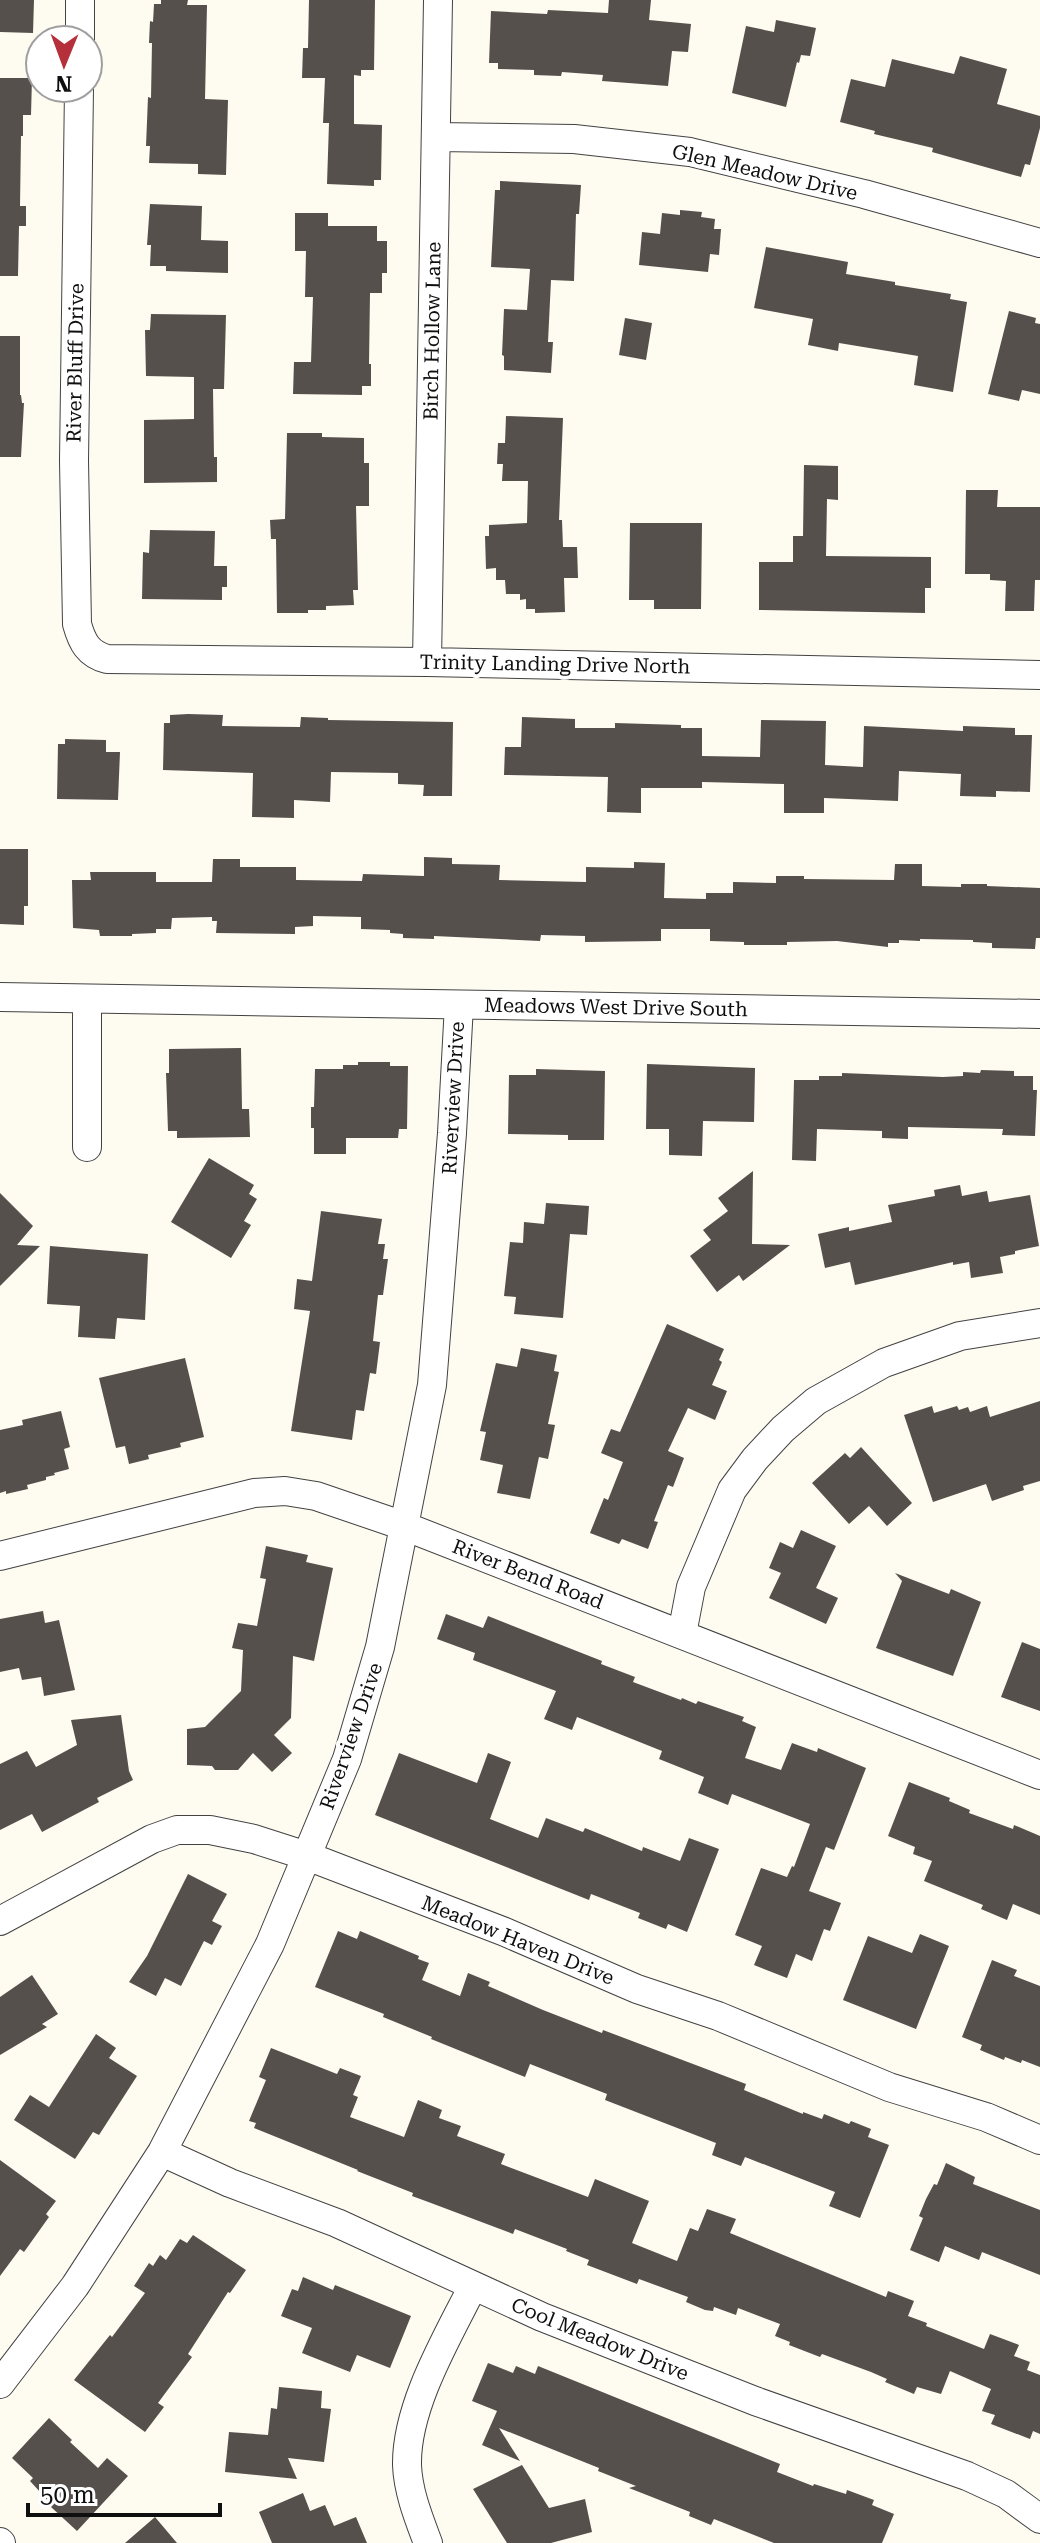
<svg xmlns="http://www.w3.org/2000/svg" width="1040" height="2543" viewBox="0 0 1040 2543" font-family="'Roboto Serif',serif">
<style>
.building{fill:#56504c}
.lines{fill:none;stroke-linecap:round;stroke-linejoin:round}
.minor-casing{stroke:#424242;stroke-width:30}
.minor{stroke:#fff;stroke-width:28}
.labels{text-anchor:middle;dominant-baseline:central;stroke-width:8;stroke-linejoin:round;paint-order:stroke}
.street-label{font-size:20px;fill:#0f0f0f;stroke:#fff}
</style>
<rect width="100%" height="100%" fill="#fefbf1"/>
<!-- building -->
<path class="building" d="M0,0H34L33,33L0,32Z
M161,0H188L187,5H207L205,99L228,100L226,175L198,174V164L149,163L150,146H146L148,97L151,98L152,43H149L150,21L153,22L154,4H161Z
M309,0H375L374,70H361V76L354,75V124L382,125L381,180H374V186L327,184L329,123H323L325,78H302L303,48H308Z
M609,0H651L649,20L691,24L688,52L672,51L668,86L602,81L603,75L562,72L561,76L534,75V70L498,69V63H489L491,11L547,14L548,10L608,13Z
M776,20L816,28L810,56L801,55L799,63L797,62L786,107L732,93L746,26L774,32Z
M960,56L1007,69L997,104L1040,116V128L1030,165L1025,164L1021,177L932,152L933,148L874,134L875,131L840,122L851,79L885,87L892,59L954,74Z
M0,78H32L31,115H23V136H21L20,206H26V226H19L18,276H0Z
M500,181L581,185L579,214H576L574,281L551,280L548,342H553L551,373L504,370V356L502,355L504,309L527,310L530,269L491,267L495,190H500Z
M150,204L202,206L201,240L228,241V273L166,271V266H150L151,245H147Z
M680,210L702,212L701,217L715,219L714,229H721L719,255L710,254L708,272L639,265L642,232L660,234L662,213L680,215Z
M295,213H328V226H377V241H387V273H382V293H370L369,364H371V386H362V395L293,394L294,362H311L313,297H305L306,251H295Z
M766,247L848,262L846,274L895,282V285L951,294L950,299L967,302L953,392L914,385L918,356L839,343L838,351L808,345L813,319L754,308Z
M1009,311L1036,318L1035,323L1040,324V394L1022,390L1019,401L988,394Z
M151,314L226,315L224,389H213L214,457H217V482L144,483V420L194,419V377L146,376L145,330H150Z
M625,318L652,323L646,360L619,355Z
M0,336H20V395H21L22,403H24L21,457H0Z
M506,416L563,418L559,520H562L563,547H577L578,578H564L565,612L535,613V609H526V599L520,600V594H506L505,580H496V568L486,569L485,536H489V525L527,523L528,481H502L503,464H497L498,443H505Z
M287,433H322V437L364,438V463H369V506H356L358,590H353L354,605L326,606V610H308V613H277L276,539H271L270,520L285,519Z
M804,465L838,466V500L827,499L826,556L931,557V588H925V613L759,610V562H793V536H803Z
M966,490H998L997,507H1040V580H1035L1034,611H1005L1006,581L990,580V574H965Z
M630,523H702L701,609H654V600H629Z
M150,530L215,531L214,566H227V587H222V600L142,599L143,552L149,553Z
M188,714L223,715L222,726L300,727L301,717L328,718V720L453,722L452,796H423L424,785L398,784V773L331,772L330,802L294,800V818L252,817L253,773L163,770L164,723H170V715Z
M522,717L575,719V728H615V723L681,725V728H702V756L760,757L761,720L826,721L825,765L863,767L864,726L963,731V726L1015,728V735H1032L1030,792L996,791V797L960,796L961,774L899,771L898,801L824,798V813H784V784L702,782V788H641V813L607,812L608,777L504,775L505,747H521Z
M65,739L106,740V752H120L118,800L57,799L58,744H65Z
M0,849H28V906H24V925L0,924Z
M424,857L452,858V864L500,865L499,880L586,882V867L634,868V862L665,863L664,898L706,899V893H733V882L776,883V876H804V879L894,880L895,864H922V886L961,887V884H987V886L1040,888V938H1036L1035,949L992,948V943L973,942V940L920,939V941L899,940V943H888V947L837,941L787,942V945H744V942L710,941V929H661V941L585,942V936L541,935L540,941L434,936V939L403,938V934L390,933V930L361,929V917L313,916V926L295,927V934L216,933L217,921H212V917L172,918L171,929H156V933L132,934V936H100L99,930L73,928L72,880H91L90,872H156V882H212L213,859H240V867H296V880L362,881L363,874L424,876Z
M241,1048L242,1109H249L250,1137L177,1138V1131H168L166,1073H169V1049Z
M358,1062H390V1066H408L407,1129H399L398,1138H346V1154H314V1128H311V1107H314L315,1069H343V1065H358Z
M647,1064L755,1068L754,1122L703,1121L702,1156L669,1155V1129H646Z
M536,1069L605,1071L604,1140H568V1135L508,1134L509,1075H536Z
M981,1070L1014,1071V1076H1033V1090H1037L1035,1136L1002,1135L1003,1129L908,1127V1139L882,1138V1131L817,1129L816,1161L792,1160L794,1080H819V1076H842V1073L943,1077L963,1076V1072L980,1073Z
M209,1158L254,1185L249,1194L257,1199L244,1221L251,1225L231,1258L171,1222Z
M753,1171L752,1244L790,1245L743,1281L739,1275L717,1292L690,1256L711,1240L703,1230L728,1211L718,1198Z
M960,1185L962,1196L987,1191L989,1202L1030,1195L1039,1246L1015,1251V1254L1000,1257L1003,1273L971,1278L969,1262L953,1265V1262L855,1285L850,1262L825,1268L818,1234L849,1227V1231L892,1222L888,1205L935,1196L934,1190Z
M0,1193L33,1226L17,1245L40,1246L0,1286Z
M546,1203L589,1206L587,1235L570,1234L563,1318L514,1314L516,1297L504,1296L510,1242L523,1243L524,1222L544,1224Z
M321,1211L382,1219L378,1244H385L383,1259H388L383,1295H378L373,1341L380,1342L376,1374L370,1373L364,1411L356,1410L352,1440L291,1431L310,1311L294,1309L297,1279L312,1281Z
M50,1246L148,1254L145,1320L117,1318L115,1339L78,1337L80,1306L47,1304Z
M667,1324L724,1349L719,1360L722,1362L712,1385L727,1391L715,1420L688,1408L668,1451L684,1458L673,1487L668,1485L654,1521L658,1522L648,1549L622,1539L619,1544L590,1533L604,1498L608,1500L623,1462L601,1453L611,1429L620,1432Z
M521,1348L557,1355L554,1371L559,1372L548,1424L555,1425L548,1459L539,1457L530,1499L497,1493L503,1465L480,1460L486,1432L480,1431L496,1363L517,1367Z
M185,1358L204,1437L180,1443L181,1447L148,1455L149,1459L129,1464L125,1446L116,1448L99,1378Z
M1040,1401V1481L1023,1486L1024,1490L992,1501L986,1484L933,1502L904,1415L932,1406L934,1413L957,1406L959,1410L968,1407L970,1412L987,1406L990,1417Z
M61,1411L70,1447L64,1449L69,1469L54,1473L55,1475L46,1477V1480L27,1485L28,1489L6,1494V1491L0,1493V1430L23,1425L22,1420Z
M861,1447L912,1503L887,1526L869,1506L849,1524L812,1483L845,1453L850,1458Z
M801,1530L836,1546L816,1588L838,1598L826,1624L769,1598L781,1573L769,1568L780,1542L793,1548Z
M266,1546L308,1555L306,1562L333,1568L314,1661L293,1656L291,1718L274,1735L292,1753L272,1772L253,1753L238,1770H215L212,1766L187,1765V1729L205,1727L241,1691L243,1650L232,1648L238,1623L257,1626L266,1579L260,1578Z
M895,1573L949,1594L951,1589L981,1602L953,1676L876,1648L902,1581Z
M43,1611L45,1623L59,1620L75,1690L44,1696L41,1677L22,1680L19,1668L0,1672V1619Z
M446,1614L483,1628L488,1616L602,1661L601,1664L635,1677L633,1682L681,1700L682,1698L696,1704L698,1701L744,1717L742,1721L756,1727L745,1758L781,1770L792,1743L817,1752L818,1748L866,1768L834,1850L826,1847L809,1891L841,1903L830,1931L824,1929L812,1961L796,1954L787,1978L754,1965L762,1946L735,1935L761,1868L787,1877L792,1866L794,1867L810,1824L732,1794L728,1805L698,1793L704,1777L659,1759L662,1751L577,1717L572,1730L544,1719L556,1691L473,1660L475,1653L437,1639Z
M1022,1642L1040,1649V1711L1001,1697Z
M121,1715L129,1771L133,1780L97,1798L99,1802L42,1832L32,1814L0,1830V1764L27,1751L36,1767L77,1745L71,1720Z
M399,1753L477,1783L488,1753L511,1762L490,1819L538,1838L546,1818L583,1832L585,1828L642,1851L643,1847L680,1861L689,1838L719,1849L687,1932L668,1924L666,1929L638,1918L640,1913L591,1894L589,1900L375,1815Z
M909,1782L950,1798L949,1801L970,1810L969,1813L1013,1829L1014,1825L1040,1836V1915L1013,1904L1007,1920L981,1909L983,1905L924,1881L932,1861L913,1854L915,1847L888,1836Z
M188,1874L227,1894L212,1921L222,1926L212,1945L204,1941L181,1986L165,1978L156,1996L129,1982L147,1956Z
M338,1931L357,1939L360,1931L419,1956L418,1959L429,1963L422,1980L460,1996L468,1973L490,1982L488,1986L543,2010L602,2033L603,2030L746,2084L744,2090L803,2114V2112L822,2119L824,2114L849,2124L851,2121L871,2129L868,2137L889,2145L860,2218L829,2206L835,2192L745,2157L741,2166L712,2155L716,2143L605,2100L607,2094L530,2064L525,2077L431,2039L432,2037L383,2017L384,2014L315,1987Z
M920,1934L949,1946L916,2029L843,2000L868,1936L912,1953Z
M992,1960L1017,1970L1014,1976L1040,1986V2067L1022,2060L1021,2063L1005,2057L1004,2060L980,2050L982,2045L962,2037Z
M32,1975L58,2014L42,2024L47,2027L0,2055V1997Z
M96,2034L116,2048L109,2058L137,2076L99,2135L93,2132L75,2159L14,2120L30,2095L49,2107Z
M271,2048L337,2074L340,2068L361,2076L353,2095L358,2097L350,2117L404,2137L418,2100L442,2110L439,2118L461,2126L457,2136L505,2154L501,2164L588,2197L595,2179L649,2201L632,2243L677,2261L690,2228L698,2231L707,2209L736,2219L730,2233L886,2297L888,2291L914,2301L908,2316L927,2323L926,2326L984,2349L990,2334L1019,2345L1014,2356L1030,2362L1027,2370L1040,2375V2434L1033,2431L1030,2439L991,2424L995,2415L982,2411L991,2389L950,2371L941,2394L917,2387L914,2394L885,2382L887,2379L871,2372L822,2354L820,2357L789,2345L790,2342L775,2336L780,2324L738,2308L736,2315L714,2307L713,2311L705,2310L686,2302L688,2297L639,2279L637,2284L587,2265L589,2260L566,2251L567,2249L515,2229L513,2234L431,2203L412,2196L413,2193L357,2171L358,2170L254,2128L256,2123L249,2121L266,2080L259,2077Z
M0,2160L56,2201L46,2214L49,2217L24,2252L20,2249L0,2276Z
M946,2163L975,2177L973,2184L1040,2210V2275L982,2252L979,2260L945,2246L939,2262L910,2250L923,2218L919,2216L926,2199L934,2184L937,2185Z
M193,2235L246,2270L230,2293L228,2292L188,2354L192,2357L158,2403L164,2407L145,2432L74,2380L110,2335L112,2337L145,2293L134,2286L149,2263L153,2266L160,2255L166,2260L180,2239L187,2243Z
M303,2277L333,2290L335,2285L411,2316L390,2368L357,2355L350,2372L302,2353L312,2328L281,2316L292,2289L298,2291Z
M488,2363L513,2373L516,2366L535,2374L538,2366L780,2464L777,2472L813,2486L814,2484L846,2494L847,2490L874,2500L872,2505L894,2514L882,2543H774L714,2519L711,2525L689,2516L690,2512L629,2488L636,2486L598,2471L599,2468L499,2428L520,2461L482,2445L497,2411L472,2401Z
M279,2387L322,2391L321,2408L331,2409L324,2462L288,2458L297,2479L225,2472L229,2432L268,2435L271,2408L277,2409Z
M49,2418L72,2440L70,2442L98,2468L107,2458L128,2476L77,2531L51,2507L52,2505L30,2481L33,2478L12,2458Z
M522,2465L549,2508L585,2499L592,2532L551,2543H507L473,2489Z
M303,2493L310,2511L325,2505L334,2526L356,2517L367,2543H272L259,2512Z
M155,2517L177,2543H125Z"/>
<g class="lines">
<!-- minor casing -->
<g class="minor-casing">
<path id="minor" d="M80,40V0
M79,88L74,461L77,624C82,642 88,654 107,659L427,662L1040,675
M436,137L574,139L690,152L864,194L1040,243
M427,662L438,0
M0,997L1040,1014
M87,999V1147
M0,1556L254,1493L285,1491L316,1496L404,1526L1040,1775
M682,1634L691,1587L732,1490L755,1459L783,1429L816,1401L884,1363L960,1336L1040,1323
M0,1921L152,1839L177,1830H210L254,1839L307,1856L505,1932L637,1989L718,2016L889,2087L986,2117L1040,2140
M162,2152L230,2183L337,2223L542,2317L755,2401L967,2476L1006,2494L1040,2519
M0,2384L75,2286L162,2152L270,1944L347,1759L380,1647L432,1385L452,1133L459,1005
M0,2542L1,2543
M428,2543C419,2519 408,2492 407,2465C406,2406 447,2338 473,2286"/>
</g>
<!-- minor -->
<use href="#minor" class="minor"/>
</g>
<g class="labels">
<!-- street labels -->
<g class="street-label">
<text transform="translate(765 172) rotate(13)">Glen Meadow Drive</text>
<text transform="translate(432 331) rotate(-89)">Birch Hollow Lane</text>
<text transform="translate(75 363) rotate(-89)">River Bluff Drive</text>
<text transform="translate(555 664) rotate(1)">Trinity Landing Drive North</text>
<text transform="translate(616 1007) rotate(1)">Meadows West Drive South</text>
<text transform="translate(453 1098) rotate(-87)">Riverview Drive</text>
<text transform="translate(528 1574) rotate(21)">River Bend Road</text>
<text transform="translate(351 1736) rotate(-71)">Riverview Drive</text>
<text transform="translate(518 1940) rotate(22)">Meadow Haven Drive</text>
<text transform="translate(600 2339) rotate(22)">Cool Meadow Drive</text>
</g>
</g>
<!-- north arrow -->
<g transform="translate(64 64) rotate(181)"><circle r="38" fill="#ffffff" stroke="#9f9f9f" stroke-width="2"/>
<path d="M0-6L14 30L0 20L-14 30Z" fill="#b5303a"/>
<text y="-12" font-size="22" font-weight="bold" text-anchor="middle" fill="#0f0f0f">N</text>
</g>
<!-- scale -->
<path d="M28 2503v12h192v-12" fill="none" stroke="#0f0f0f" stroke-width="4"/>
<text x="40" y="2503" font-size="24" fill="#0f0f0f" stroke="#ffffff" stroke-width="6" paint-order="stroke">50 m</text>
</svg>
